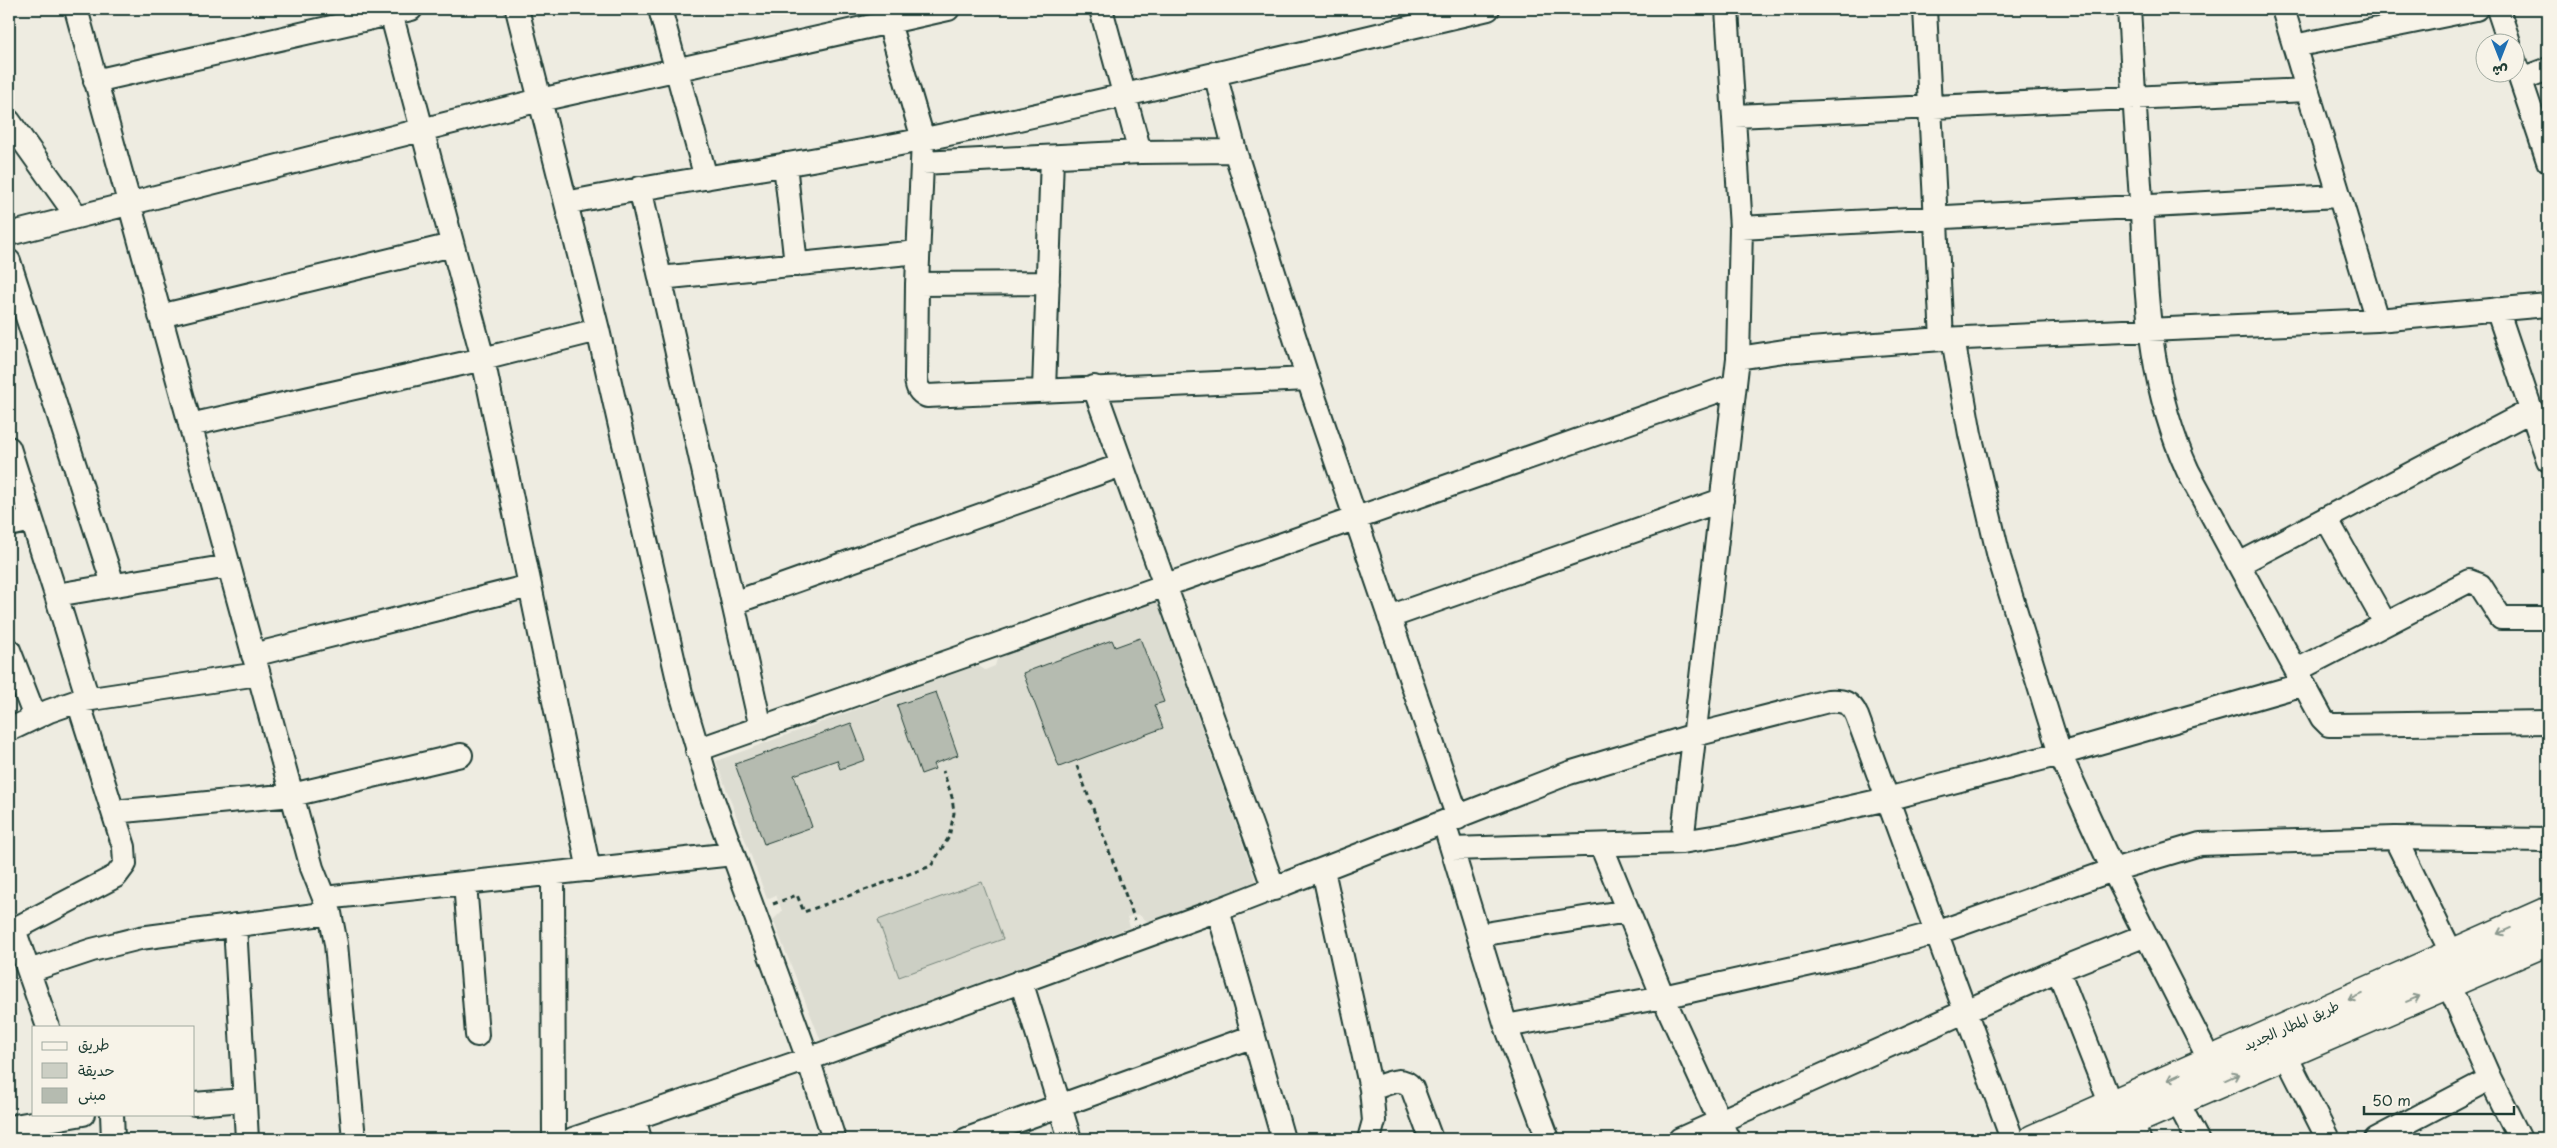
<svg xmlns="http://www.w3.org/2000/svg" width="2557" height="1148" viewBox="0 0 2557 1148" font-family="'Playpen Sans','Playpen Sans Arabic',sans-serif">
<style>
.built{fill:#ddddd2}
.green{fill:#cccfc4;stroke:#76867c}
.building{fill:#b5bbb0;stroke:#1f3d34}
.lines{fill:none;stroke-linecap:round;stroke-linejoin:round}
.street-casing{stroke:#1f3d34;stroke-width:26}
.secondary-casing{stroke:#1f3d34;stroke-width:31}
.path{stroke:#1f3d34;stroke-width:3;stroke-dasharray:5 4;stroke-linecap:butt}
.street{stroke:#f7f3e8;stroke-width:22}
.secondary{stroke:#f7f3e8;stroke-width:28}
.oneway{stroke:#8b988e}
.labels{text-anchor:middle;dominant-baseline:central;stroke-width:5;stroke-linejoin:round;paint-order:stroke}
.street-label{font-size:14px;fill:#1f3d34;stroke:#f7f3e8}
</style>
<rect width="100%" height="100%" fill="#eeece1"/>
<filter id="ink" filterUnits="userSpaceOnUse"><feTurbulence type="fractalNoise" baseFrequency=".02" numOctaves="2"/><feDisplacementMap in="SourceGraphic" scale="10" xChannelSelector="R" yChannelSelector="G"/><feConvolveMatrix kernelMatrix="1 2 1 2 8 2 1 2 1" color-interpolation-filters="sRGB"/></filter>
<g filter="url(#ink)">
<!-- built -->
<path class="built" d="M1156,599L1256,881L1149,923L1138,914L1127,917L1130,927L821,1041L773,920L782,911L776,895L767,899L716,761L977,665L985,670L995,666L998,656Z"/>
<!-- green -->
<path class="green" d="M982,882L1003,939L899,977L878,920Z"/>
<!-- building -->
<path class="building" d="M1140,638L1164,702L1154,705L1163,728L1059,767L1023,673L1112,640L1115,647Z
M936,692L958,755L933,764L935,769L921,774L897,705Z
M851,723L865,760L840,769L837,760L794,775L812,827L764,844L735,764Z"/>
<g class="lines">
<!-- street casing -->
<g class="street-casing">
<path id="street" d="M76,9L312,868L330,913L336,944L354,1139
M390,9L483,359L589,870
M517,9L598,330L681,693L712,797L808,1059L834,1139
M660,9L706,178
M885,9L923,139L917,284L916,379C917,388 919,392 927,396L1308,379
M1101,9L1140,152
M1925,9L1942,339
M2129,9C2133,77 2137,145 2142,213C2147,304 2149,386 2188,471L2322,718L2329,725H2337L2548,722
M2283,9L2377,320
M2498,9L2509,42
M2294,46L2476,9
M2514,60L2548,161
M1215,73L1235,151L1308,379L1458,818
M2521,79L2548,69
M95,81L411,9
M1735,116L2307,90
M9,121L76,215
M922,163L1140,152L1235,151
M785,164L796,265
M640,188L761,728
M566,203C684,179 803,164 920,140C1110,101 1299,53 1488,9
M1741,228L2338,196
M9,234L540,100L948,9
M9,261L113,584
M660,278L918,252
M917,284L1048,283
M2497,309L2548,460
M160,316L452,245
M1953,339L1970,434L1999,557L2060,754L2113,870L2210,1061
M1738,358L1784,351L1942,339L2377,320L2548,305
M1094,387L1274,889
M1044,390L1052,157
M190,425L483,359L598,330
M9,448L56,595L229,566
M2326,518L2385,623
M9,525L32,520
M2239,564L2532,410
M56,595L88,699
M733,603L1122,465
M1389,617L1722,500
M9,650L35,717
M253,655L530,586
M2297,670L2469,581L2480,585L2501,618H2548
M9,730L49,711L78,701L258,674
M697,750L1735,385
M113,812L292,795L461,755
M1448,836L1506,1026L1548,1139
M2395,838L2452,954
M1682,842L1738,358L1741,228L1727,9
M1601,845L1663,997L1728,1139
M1452,849L1682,842L1731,834L1887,799L2060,754L2304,684
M1323,870L1371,1089L1374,1121L1369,1139
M553,874L554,1139
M465,883L477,1035
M324,898L733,854
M1218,910L1283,1139
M235,925L247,1139
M14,929L48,1027
M9,932L116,876L125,864L124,847L78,701
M1479,935L1628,911
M2058,970L2111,1105
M2442,970L2490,1079L2520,1139
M29,971L92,950L140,938L330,913
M1021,981L1070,1139
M1506,1026L1663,997L1865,952L1936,933L2113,870L2200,844L2395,838L2548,840
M2285,1054L2328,1139
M1371,1089C1386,1085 1401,1074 1412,1088L1431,1139
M2177,1101L2197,1139
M194,1104L244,1100
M112,1114L113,1139
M634,1118L640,1139
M2130,1122L2139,1139
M9,1127L83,1114
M573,1139L808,1059L1218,910L1569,773L1695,735L1828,701C1843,700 1851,702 1857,716L2012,1139
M967,1139L1254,1036
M1680,1139L2058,970L2146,935
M2376,1139L2490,1079"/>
</g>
<!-- secondary casing -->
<g class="secondary-casing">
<path id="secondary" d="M2033,1139L2548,911
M2091,1139L2548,941"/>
</g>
<!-- path -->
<path class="path" d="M1077,766L1135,920
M773,904L797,895L804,912L931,866L949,837L954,813L952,797L943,771"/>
<!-- street -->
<use href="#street" class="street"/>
<!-- secondary -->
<use href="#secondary" class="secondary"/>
</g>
<!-- one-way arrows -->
<defs><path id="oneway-shaft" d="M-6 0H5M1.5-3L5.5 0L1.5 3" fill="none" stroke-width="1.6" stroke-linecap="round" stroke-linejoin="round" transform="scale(1.25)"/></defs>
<g class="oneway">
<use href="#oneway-shaft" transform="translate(2504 931) rotate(156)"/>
<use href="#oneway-shaft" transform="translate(2355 997) rotate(156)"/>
<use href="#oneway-shaft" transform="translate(2413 999) rotate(-23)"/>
<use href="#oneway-shaft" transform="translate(2174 1077) rotate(156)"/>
<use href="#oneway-shaft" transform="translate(2232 1077) rotate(-24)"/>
</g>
</g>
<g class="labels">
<!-- street labels -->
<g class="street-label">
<text transform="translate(2291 1025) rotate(-24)">طريق المطار الجديد</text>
</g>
</g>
<!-- margin -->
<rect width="2557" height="1148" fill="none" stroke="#f7f3e8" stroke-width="30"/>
<rect x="15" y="15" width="2527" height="1118" fill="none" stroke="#1f3d34" stroke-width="2" filter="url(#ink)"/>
<!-- legend -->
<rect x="32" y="1026" width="162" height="90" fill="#f7f3e8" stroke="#a1aaa0"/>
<rect x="42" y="1042" width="25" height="8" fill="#f7f3e8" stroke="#a1aaa0"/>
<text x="78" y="1050" font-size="15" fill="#1f3d34">طريق</text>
<rect x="42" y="1063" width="25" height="15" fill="#cccfc4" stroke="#a1aaa0"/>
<text x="78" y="1076" font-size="15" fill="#1f3d34">حديقة</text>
<rect x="42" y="1088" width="25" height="15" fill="#b5bbb0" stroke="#a1aaa0"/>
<text x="78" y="1100" font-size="15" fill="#1f3d34">مبنى</text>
<!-- north arrow -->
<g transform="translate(2500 58) rotate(180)"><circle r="24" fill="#f7f3e8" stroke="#a1aaa0"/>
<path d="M0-4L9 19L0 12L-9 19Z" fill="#1f6fb2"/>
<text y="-8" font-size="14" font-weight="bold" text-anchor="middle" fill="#1f3d34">ش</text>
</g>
<!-- scale -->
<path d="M2364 1106v8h150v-8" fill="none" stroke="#1f3d34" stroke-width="2.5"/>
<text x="2372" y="1106" font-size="15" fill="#1f3d34" stroke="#f7f3e8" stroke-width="4" paint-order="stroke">50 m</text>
</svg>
